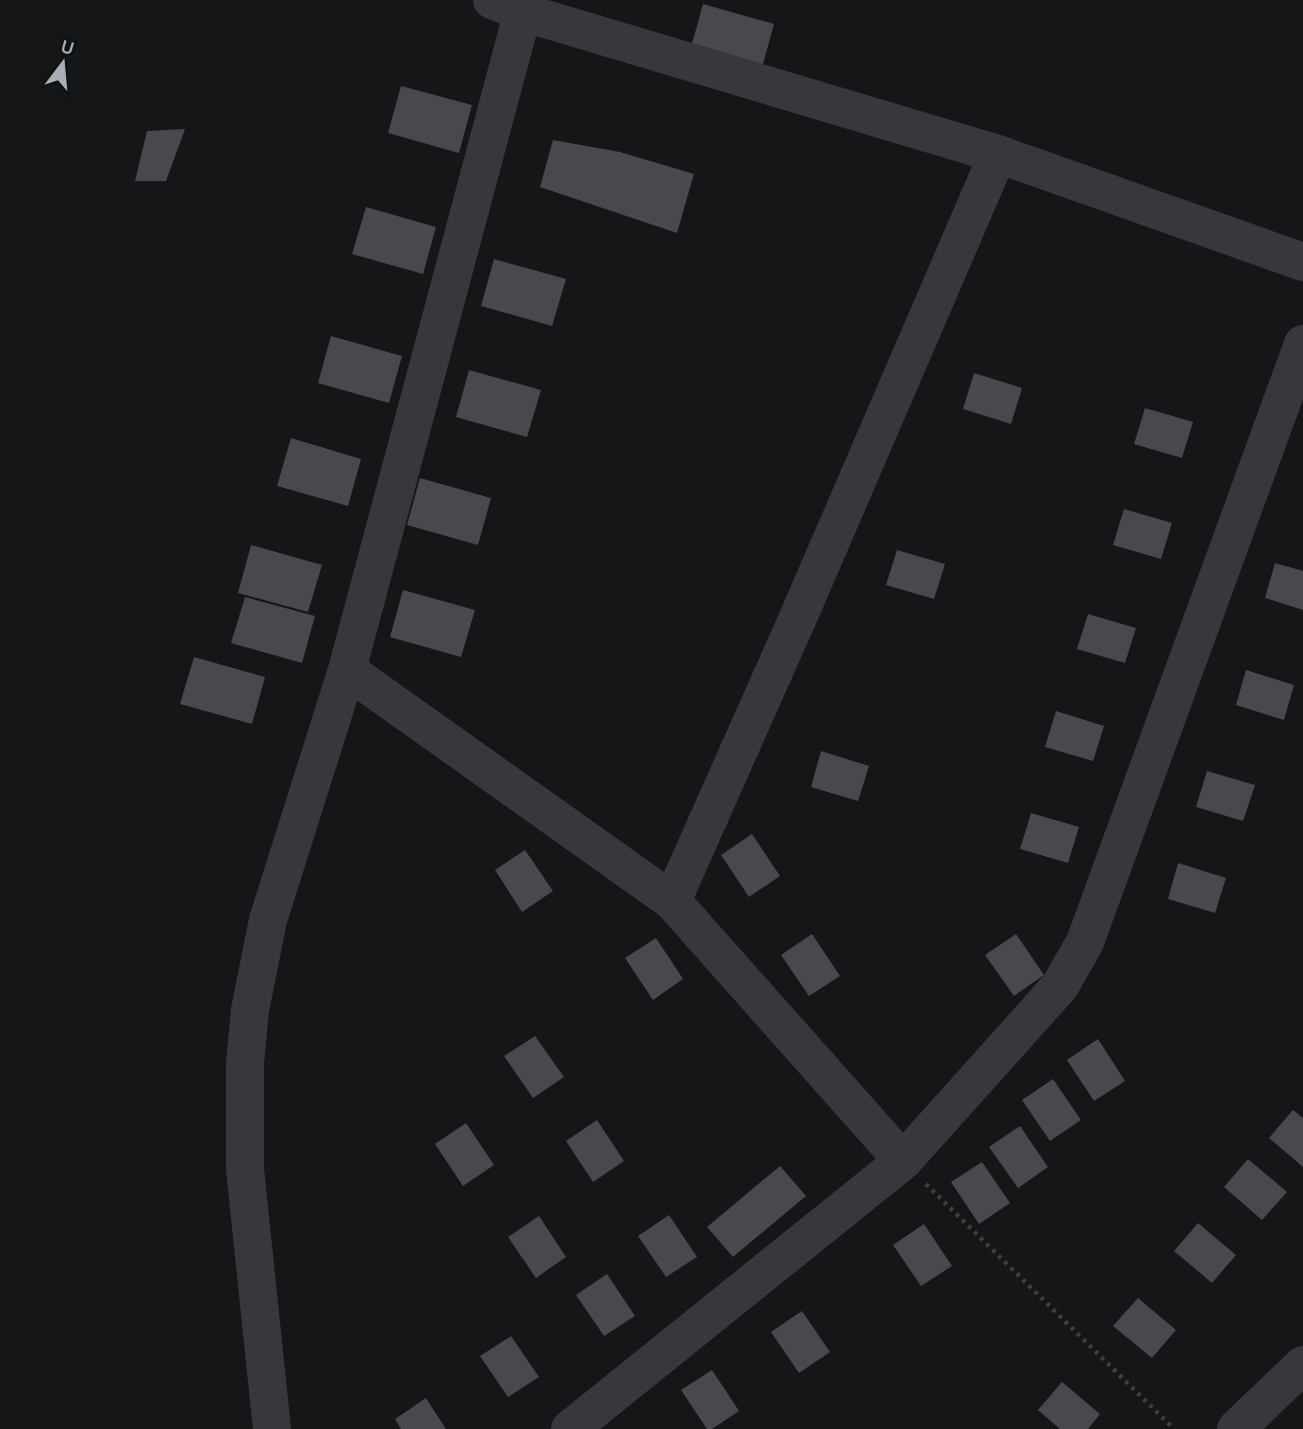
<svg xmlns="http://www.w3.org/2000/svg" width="1303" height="1429" viewBox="0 0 1303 1429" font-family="Karla,sans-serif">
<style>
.building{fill:#47494c}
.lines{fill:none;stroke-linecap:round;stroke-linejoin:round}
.path{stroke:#3d3f42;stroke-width:4.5;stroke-dasharray:3.5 5;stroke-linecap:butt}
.minor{stroke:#37383c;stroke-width:38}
</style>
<rect width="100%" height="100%" fill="#151617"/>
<!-- building -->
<path class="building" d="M703,4L774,24L761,71L690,51Z
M401,86L472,105L459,153L388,133Z
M185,129L166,181H135L147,131Z
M553,140L620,152L694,174L677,233L540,187Z
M366,207L436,227L423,274L352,254Z
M494,259L566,279L552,326L481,306Z
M331,336L402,356L389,403L318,383Z
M469,370L541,390L527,437L456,417Z
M974,373L1022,388L1011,424L963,409Z
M1145,408L1193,422L1182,458L1134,444Z
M291,438L361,459L348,506L277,486Z
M420,478L491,498L478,545L407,525Z
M1124,509L1172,523L1161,559L1113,545Z
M251,545L322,565L308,612L238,593Z
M897,550L945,564L934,599L886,585Z
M1275,563L1303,571V610L1265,598Z
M403,590L475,610L461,657L390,637Z
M245,597L315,616L302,663L231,643Z
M1088,614L1136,628L1125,663L1077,649Z
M194,657L265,677L252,724L180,704Z
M1246,670L1294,685L1284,720L1236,705Z
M1056,711L1104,726L1093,761L1045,747Z
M821,751L869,766L858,801L811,787Z
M1207,771L1255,785L1243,821L1196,807Z
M1031,813L1079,827L1068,863L1020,849Z
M752,834L780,876L749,897L721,855Z
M525,850L553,891L522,912L495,870Z
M1178,863L1226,878L1215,913L1168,899Z
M812,934L840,976L809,996L781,955Z
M1016,934L1044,975L1014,996L985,955Z
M656,938L683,979L653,1000L625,958Z
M535,1036L564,1077L533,1098L504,1056Z
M1098,1039L1125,1081L1094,1101L1067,1060Z
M1053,1079L1081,1120L1050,1141L1022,1100Z
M1293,1110L1303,1118V1167L1269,1138Z
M597,1120L624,1161L593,1182L566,1141Z
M466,1123L494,1165L463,1186L435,1144Z
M1020,1126L1048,1167L1018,1188L989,1147Z
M1248,1159L1287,1192L1262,1220L1224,1187Z
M982,1162L1010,1203L979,1224L951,1182Z
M780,1166L806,1196L733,1257L707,1227Z
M669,1215L697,1257L666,1277L638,1236Z
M539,1216L566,1257L536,1278L508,1237Z
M1198,1223L1236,1255L1212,1283L1174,1251Z
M924,1224L952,1266L921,1286L893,1245Z
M607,1274L635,1316L604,1336L576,1295Z
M1138,1298L1176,1330L1152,1358L1113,1326Z
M802,1311L830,1352L799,1373L771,1332Z
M511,1336L539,1377L508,1397L480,1356Z
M712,1370L739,1411L712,1429H707L681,1390Z
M1062,1382L1100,1414L1088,1429H1060L1038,1410Z
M426,1398L446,1429H401L395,1419Z"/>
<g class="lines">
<!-- path -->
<path class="path" d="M926,1184L1174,1429"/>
<!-- minor -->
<path class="minor" d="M492,0L522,12L998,154L1303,262
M347,670L672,901L903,1161
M672,901L800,613L998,154
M272,1429L245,1169V1063L250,1010L268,920L347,670L526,0
M570,1429L903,1161L1060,986L1085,942L1303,344
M1236,1429L1303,1365"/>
</g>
<!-- north arrow -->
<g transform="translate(63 63) rotate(16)" stroke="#101112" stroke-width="5" paint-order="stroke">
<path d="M0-5L12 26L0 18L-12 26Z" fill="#a9afb6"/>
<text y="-10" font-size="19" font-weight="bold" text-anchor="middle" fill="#a9afb6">U</text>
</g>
</svg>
